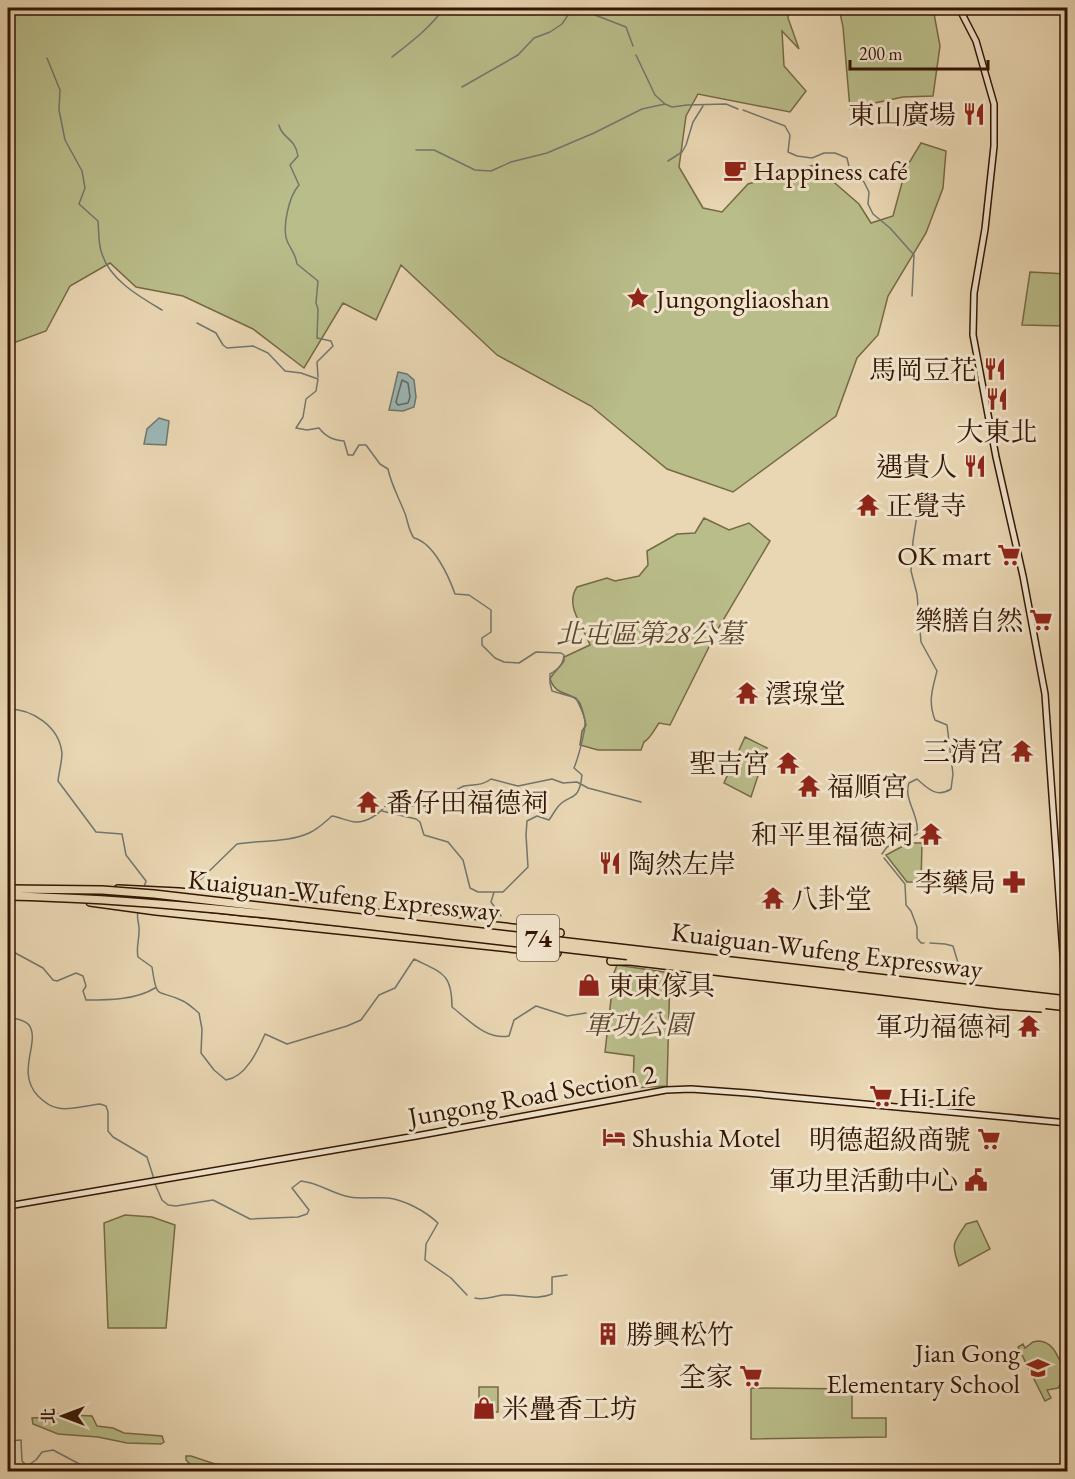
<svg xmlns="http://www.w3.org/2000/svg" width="1075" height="1479" viewBox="0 0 1075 1479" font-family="'EB Garamond','Noto Serif TC',serif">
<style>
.green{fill:#b9bd8a;stroke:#766946;stroke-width:1.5}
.water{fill:#9bb7b6;stroke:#71766e;stroke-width:1.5}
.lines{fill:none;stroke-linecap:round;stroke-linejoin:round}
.shore{stroke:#67665c;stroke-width:1.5}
.stream{stroke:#71766e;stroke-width:1.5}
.secondary-casing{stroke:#331502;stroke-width:8}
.highway-casing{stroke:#331502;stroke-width:10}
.secondary{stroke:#f1e4cd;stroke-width:5}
.highway{stroke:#e9d6b2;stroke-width:7}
.highway-bridge-casing{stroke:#331502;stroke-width:10;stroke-linecap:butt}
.highway-bridge{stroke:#e9d6b2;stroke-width:7}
.labels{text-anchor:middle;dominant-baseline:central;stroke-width:6;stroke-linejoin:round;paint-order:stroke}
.shield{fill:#f1e4cd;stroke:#6c533f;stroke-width:1.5}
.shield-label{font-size:26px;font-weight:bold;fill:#331502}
.poi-label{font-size:27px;fill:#331502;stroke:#f1e4cd;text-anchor:end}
.park-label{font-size:27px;font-style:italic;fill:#5b472b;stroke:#f1e4cd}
.street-label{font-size:27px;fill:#331502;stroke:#f1e4cd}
</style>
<rect width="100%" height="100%" fill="#e9d6b2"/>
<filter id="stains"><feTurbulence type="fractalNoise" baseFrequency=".00333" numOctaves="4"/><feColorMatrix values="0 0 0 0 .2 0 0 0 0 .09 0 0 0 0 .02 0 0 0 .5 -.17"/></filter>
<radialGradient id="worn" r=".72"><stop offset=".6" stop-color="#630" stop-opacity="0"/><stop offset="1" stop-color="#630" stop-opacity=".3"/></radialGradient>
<!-- green -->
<path class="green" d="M8,8H789L788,18L799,49L782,31L784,66L806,91L790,112L698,94L686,116L679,167L703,208L722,212L748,184L814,165L859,204L871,223L893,216L906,168L921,143L946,151L943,188L926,233L888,296L878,335L857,358L836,416L733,492L667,469L591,406L497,355L401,265L376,320L343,303L304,368L253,329L183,296L136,287L110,263L70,286L46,331L8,345Z
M839,8H933L940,46L933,96L903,97L861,106L853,110L850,109L843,27Z
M1030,272L1067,274L1068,310L1065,326L1022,325Z
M704,518L729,530L749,523L770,541L719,627L670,725L659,723C654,730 651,738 644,742L641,750H598L580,745L582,731L586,725C584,718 583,708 579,702C570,690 557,698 550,679C554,671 560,668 564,661V657L590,645C584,627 564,606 577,587L607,578L615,581L639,576L648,565L647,551L677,534L695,533Z
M745,737L767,748L751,797L724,783Z
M913,843H922L921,882H907L886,855L905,845Z
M617,965L670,973L667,1086L633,1088L634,1056L605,1052L614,973Z
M125,1215L152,1217L175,1225L166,1328H108L104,1223Z
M977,1221L990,1249L959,1266C951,1244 953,1243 966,1224Z
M1038,1341C1055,1341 1059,1361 1066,1374L1058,1388L1047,1390L1051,1398L1045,1401L1018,1347L1023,1344L1025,1348L1033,1342Z
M479,1387H498V1412H488V1403H479Z
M751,1388L852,1389V1418H886V1437L751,1439Z
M54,1414L92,1416L97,1426L113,1428L124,1433L162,1436L164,1442L161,1444L127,1443L98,1437L58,1434L33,1424L32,1418L51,1417Z
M186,1456H191L215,1464L244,1467V1471C225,1472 200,1477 186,1460Z"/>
<!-- water -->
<path class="water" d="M398,372L407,374L414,380L416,397L414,407L403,411L389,410Z
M159,418L169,421L166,445L144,444L147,429Z"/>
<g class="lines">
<!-- shore -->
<path class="shore" d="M402,380L408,383L410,397L408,403L398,405L396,402Z"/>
<!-- stream -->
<path class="stream" d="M566,8H588L595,15L626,27L633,46
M350,10L361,8
M636,55L655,95L665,104L672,107L687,105L726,104L738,109
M392,57C411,42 430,28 444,8
M47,58L60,90L59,110L65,140L82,171L85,188L79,204L98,221C99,232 98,244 102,254C110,280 140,297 162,310
M462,87L518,55L534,38L550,32L562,24L572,9
M743,110L785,126L790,135L788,152L797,156L812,158L824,153H835L847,158L850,171L864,182L869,192L868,204L873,214L890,228L914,255L912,296
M279,125C282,139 295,137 298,156L290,165L299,185C289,196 281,229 288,243C292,251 296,255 297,264L318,281L316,303L318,309L317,338L331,341L333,346L317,362L318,377
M416,150H434L475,170L491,171L511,162L547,153L594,133L642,109L665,104
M668,161L682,152L686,145L693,122L703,106
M197,323L216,333L223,345L227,348L253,346L268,353L285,371L301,373L318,379L316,391L306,399L303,417L296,428L307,430L319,428C326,437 333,440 344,441L348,455H353L359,445H366L380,464L388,469C391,484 398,496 404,511C408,520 408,530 414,538C434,543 449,577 455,594L469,595L491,610V632L482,638V645L495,658L504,662L519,663L536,652L561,653L564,655C563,665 558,669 550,674V683L552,691L576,698C579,705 584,713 585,721C586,730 578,758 574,768L582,775C579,805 568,792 557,808C554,812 552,816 549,820L537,816L527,821L526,835L528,867L503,892H494L491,902L501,916
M1064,324L1068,304
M8,439L9,423L14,409L13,373
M8,709C32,709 59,726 62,753C62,761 59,772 58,781L96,832L122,834L126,855L146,881L144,887
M382,811L416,819L420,822L424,835L448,842L463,860L470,888L478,892H494
M882,854L887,847L917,834C920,816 903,799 909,783L917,779C928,789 937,798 951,789L953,774L947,725L935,720C928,702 932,690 937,671L921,642L917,594L911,571L913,541L918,509
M884,858L905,884L906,905L911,911L917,927V938L921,943H924
M199,881L237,844C260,840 287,843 309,833C318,829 325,822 332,816C340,817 348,822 356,822C369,822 381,812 389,802C407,804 422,811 440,801C448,797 455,789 464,786C475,784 482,786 491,779L518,786L552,779L563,783L577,782L588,788L641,802
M138,912C136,919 140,924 139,932C139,942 136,946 138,957L152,967C157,1002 157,988 183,1001C189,1004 194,1009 199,1013L202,1029L201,1053L214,1070L226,1080C246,1077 258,1050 265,1034L287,1044L347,1026L361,1020L379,995L395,988L414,959C442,973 452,973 452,1007C470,1021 486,1040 509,1036L514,1020L536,1006L567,1016L586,1013
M930,943L945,944L953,946L961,973
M8,949L43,968L53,980L57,981L76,973L83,976L86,986L83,991L86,1000C108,1000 136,1000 155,988
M8,1017C15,1019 24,1019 29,1025C41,1042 15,1072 38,1096C43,1101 51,1107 58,1108C70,1111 87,1105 100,1104L106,1106L108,1112V1131L113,1137L147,1157L154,1179
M155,1184L162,1200L168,1205L176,1206L213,1200L250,1219L298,1217L307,1214L309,1210L292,1188L301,1181C320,1183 332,1194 350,1197C362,1199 375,1197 388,1198C405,1200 425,1211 438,1223L426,1244L425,1260L451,1278L467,1295
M475,1298C484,1301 493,1296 503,1295C520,1294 536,1301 552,1294V1277L567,1275
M8,1441L21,1440L22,1461L27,1466L36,1460L42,1452L53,1450L87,1468V1472"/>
<!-- secondary casing -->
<g class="secondary-casing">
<path id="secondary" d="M959,8L976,41L994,104V146L985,229L974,293L973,335L996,457L1023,576L1045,694L1068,1026
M8,1206L416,1136L666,1090L691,1089L747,1093L1068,1123"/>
</g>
<!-- highway casing -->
<g class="highway-casing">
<path id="highway" d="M118,889L179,892L560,933
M90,902L156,911L557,953
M611,961H630"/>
</g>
<!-- secondary -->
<use href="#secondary" class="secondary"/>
<!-- highway -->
<use href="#highway" class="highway"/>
<!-- highway-bridge casing -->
<g class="highway-bridge-casing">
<path id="highway-bridge" d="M8,889L102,890L154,894L1068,1000
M8,896C156,899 303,918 450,935C656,958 862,983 1068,1007
M630,961L1000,1005L1042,1008"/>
</g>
<!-- highway-bridge -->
<use href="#highway-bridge" class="highway-bridge"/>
</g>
<!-- icons -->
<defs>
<g id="restaurant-bare" transform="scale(1.8)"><path d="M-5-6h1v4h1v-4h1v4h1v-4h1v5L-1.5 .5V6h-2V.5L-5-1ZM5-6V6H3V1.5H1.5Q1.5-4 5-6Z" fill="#8f2418" stroke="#f1e4cd" stroke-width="2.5" paint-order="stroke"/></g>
<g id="cafe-bare" transform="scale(1.8)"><path d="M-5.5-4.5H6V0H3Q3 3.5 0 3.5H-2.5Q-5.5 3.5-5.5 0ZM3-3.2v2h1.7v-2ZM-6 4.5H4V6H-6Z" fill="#8f2418" stroke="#f1e4cd" stroke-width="2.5" paint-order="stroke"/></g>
<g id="sight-bare" transform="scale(1.8)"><path d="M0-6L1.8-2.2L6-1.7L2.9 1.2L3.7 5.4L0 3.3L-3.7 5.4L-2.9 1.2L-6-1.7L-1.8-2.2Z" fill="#8f2418" stroke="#f1e4cd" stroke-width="2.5" paint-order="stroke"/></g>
<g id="temple-bare" transform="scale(1.8)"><path d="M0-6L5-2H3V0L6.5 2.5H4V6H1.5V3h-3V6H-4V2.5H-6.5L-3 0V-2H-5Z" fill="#8f2418" stroke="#f1e4cd" stroke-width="2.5" paint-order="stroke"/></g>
<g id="supermarket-bare" transform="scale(1.8)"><path d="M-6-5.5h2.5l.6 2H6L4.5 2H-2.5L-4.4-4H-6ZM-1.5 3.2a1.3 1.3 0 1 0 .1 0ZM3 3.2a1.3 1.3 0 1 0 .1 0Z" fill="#8f2418" stroke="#f1e4cd" stroke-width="2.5" paint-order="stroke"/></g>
<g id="pharmacy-bare" transform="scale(1.8)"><path d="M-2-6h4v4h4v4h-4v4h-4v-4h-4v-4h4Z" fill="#8f2418" stroke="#f1e4cd" stroke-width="2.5" paint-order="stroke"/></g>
<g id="shop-bare" transform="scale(1.8)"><path d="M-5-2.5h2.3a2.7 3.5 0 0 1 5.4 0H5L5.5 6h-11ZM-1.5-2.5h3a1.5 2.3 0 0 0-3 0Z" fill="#8f2418" stroke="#f1e4cd" stroke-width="2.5" paint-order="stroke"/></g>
<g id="hotel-bare" transform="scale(1.8)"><path d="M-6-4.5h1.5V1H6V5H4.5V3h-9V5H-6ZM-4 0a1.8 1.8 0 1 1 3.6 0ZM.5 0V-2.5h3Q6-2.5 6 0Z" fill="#8f2418" stroke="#f1e4cd" stroke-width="2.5" paint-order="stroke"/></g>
<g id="civic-bare" transform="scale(1.8)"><path d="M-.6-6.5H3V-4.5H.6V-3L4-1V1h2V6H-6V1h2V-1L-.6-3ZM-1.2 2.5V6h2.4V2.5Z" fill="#8f2418" stroke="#f1e4cd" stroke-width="2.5" paint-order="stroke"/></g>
<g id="building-bare" transform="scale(1.8)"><path d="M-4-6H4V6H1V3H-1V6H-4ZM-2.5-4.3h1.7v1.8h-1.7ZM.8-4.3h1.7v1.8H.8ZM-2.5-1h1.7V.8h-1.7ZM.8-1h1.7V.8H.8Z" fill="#8f2418" stroke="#f1e4cd" stroke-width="2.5" paint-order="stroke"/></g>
<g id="school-bare" transform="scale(1.8)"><path d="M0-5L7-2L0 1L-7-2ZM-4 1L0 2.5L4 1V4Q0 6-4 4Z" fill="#8f2418" stroke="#f1e4cd" stroke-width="2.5" paint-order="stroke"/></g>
</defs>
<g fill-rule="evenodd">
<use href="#restaurant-bare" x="974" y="114"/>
<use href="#cafe-bare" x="735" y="170"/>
<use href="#sight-bare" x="638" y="298"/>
<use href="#restaurant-bare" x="995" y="369"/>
<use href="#restaurant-bare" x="997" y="399"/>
<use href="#restaurant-bare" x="975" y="466"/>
<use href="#temple-bare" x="868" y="505"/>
<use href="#supermarket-bare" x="1009" y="555"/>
<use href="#supermarket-bare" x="1041" y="620"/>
<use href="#temple-bare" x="747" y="693"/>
<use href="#temple-bare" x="1022" y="751"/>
<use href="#temple-bare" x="788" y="763"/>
<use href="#temple-bare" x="809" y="786"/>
<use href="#temple-bare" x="368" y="802"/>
<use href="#temple-bare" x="931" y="834"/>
<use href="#restaurant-bare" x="610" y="863"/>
<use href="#pharmacy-bare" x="1014" y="882"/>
<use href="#temple-bare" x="773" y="898"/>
<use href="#shop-bare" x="589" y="985"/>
<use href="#temple-bare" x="1029" y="1026"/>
<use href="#supermarket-bare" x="881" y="1096"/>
<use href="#hotel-bare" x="614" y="1137"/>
<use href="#supermarket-bare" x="989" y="1139"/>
<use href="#civic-bare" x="976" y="1180"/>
<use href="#building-bare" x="608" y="1334"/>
<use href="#school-bare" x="1038" y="1368"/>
<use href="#supermarket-bare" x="751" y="1376"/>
<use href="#shop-bare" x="484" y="1408"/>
</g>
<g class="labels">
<!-- shield labels -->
<rect class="shield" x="517" y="915" width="42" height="46" rx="4.5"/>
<g class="shield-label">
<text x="538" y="938">74</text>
</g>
<!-- poi labels -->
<g class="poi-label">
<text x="956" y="114">東山廣場</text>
<text x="753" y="170" text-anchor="start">Happiness café</text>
<text x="656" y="298" text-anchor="start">Jungongliaoshan</text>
<text x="977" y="369">馬岡豆花</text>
<text x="997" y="431" text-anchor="middle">大東北</text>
<text x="957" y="466">遇貴人</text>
<text x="886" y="505" text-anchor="start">正覺寺</text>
<text x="991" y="555">OK mart</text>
<text x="1023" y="620">樂膳自然</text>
<text x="765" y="693" text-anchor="start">澐瑔堂</text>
<text x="1004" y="751">三清宮</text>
<text x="770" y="763">聖吉宮</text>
<text x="827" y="786" text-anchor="start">福順宮</text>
<text x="386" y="802" text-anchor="start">番仔田福德祠</text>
<text x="913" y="834">和平里福德祠</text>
<text x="628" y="863" text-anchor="start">陶然左岸</text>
<text x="996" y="882">李藥局</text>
<text x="791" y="898" text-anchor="start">八卦堂</text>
<text x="607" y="985" text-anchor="start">東東傢具</text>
<text x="1011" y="1026">軍功福德祠</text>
<text x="899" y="1096" text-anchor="start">Hi-Life</text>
<text x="632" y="1137" text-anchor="start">Shushia Motel</text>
<text x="971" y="1139">明德超級商號</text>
<text x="958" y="1180">軍功里活動中心</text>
<text x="626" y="1334" text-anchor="start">勝興松竹</text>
<text x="1020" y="1352">Jian Gong<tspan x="1020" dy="31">Elementary School</tspan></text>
<text x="733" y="1376">全家</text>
<text x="502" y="1408" text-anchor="start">米疊香工坊</text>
</g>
<!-- park labels -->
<g class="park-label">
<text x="650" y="633">北屯區第28公墓</text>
<text x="638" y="1024">軍功公園</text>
</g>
<!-- street labels -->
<g class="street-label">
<text transform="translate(344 895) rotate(6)">Kuaiguan-Wufeng Expressway</text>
<text transform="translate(827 950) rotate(7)">Kuaiguan-Wufeng Expressway</text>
<text transform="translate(532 1095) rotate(-10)">Jungong Road Section 2</text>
</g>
</g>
<!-- margin -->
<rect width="1075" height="1479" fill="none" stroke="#e9d6b2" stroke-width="30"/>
<rect x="9" y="9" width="1057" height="1461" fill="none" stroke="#331502" stroke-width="3"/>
<rect x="15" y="15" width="1045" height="1449" fill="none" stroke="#331502" stroke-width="1.5"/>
<!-- north arrow -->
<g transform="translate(63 1416) rotate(270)" stroke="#f1e4cd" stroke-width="4.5" paint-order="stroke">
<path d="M0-4.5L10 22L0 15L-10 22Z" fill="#331502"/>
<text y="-9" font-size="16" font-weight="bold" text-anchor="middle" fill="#331502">北</text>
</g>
<!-- scale -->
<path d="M850 60v9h138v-9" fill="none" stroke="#331502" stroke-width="3"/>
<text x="859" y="60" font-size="18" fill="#331502" stroke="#f1e4cd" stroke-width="4.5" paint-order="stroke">200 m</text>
<rect width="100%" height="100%" filter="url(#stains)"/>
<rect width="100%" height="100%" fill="url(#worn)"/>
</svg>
